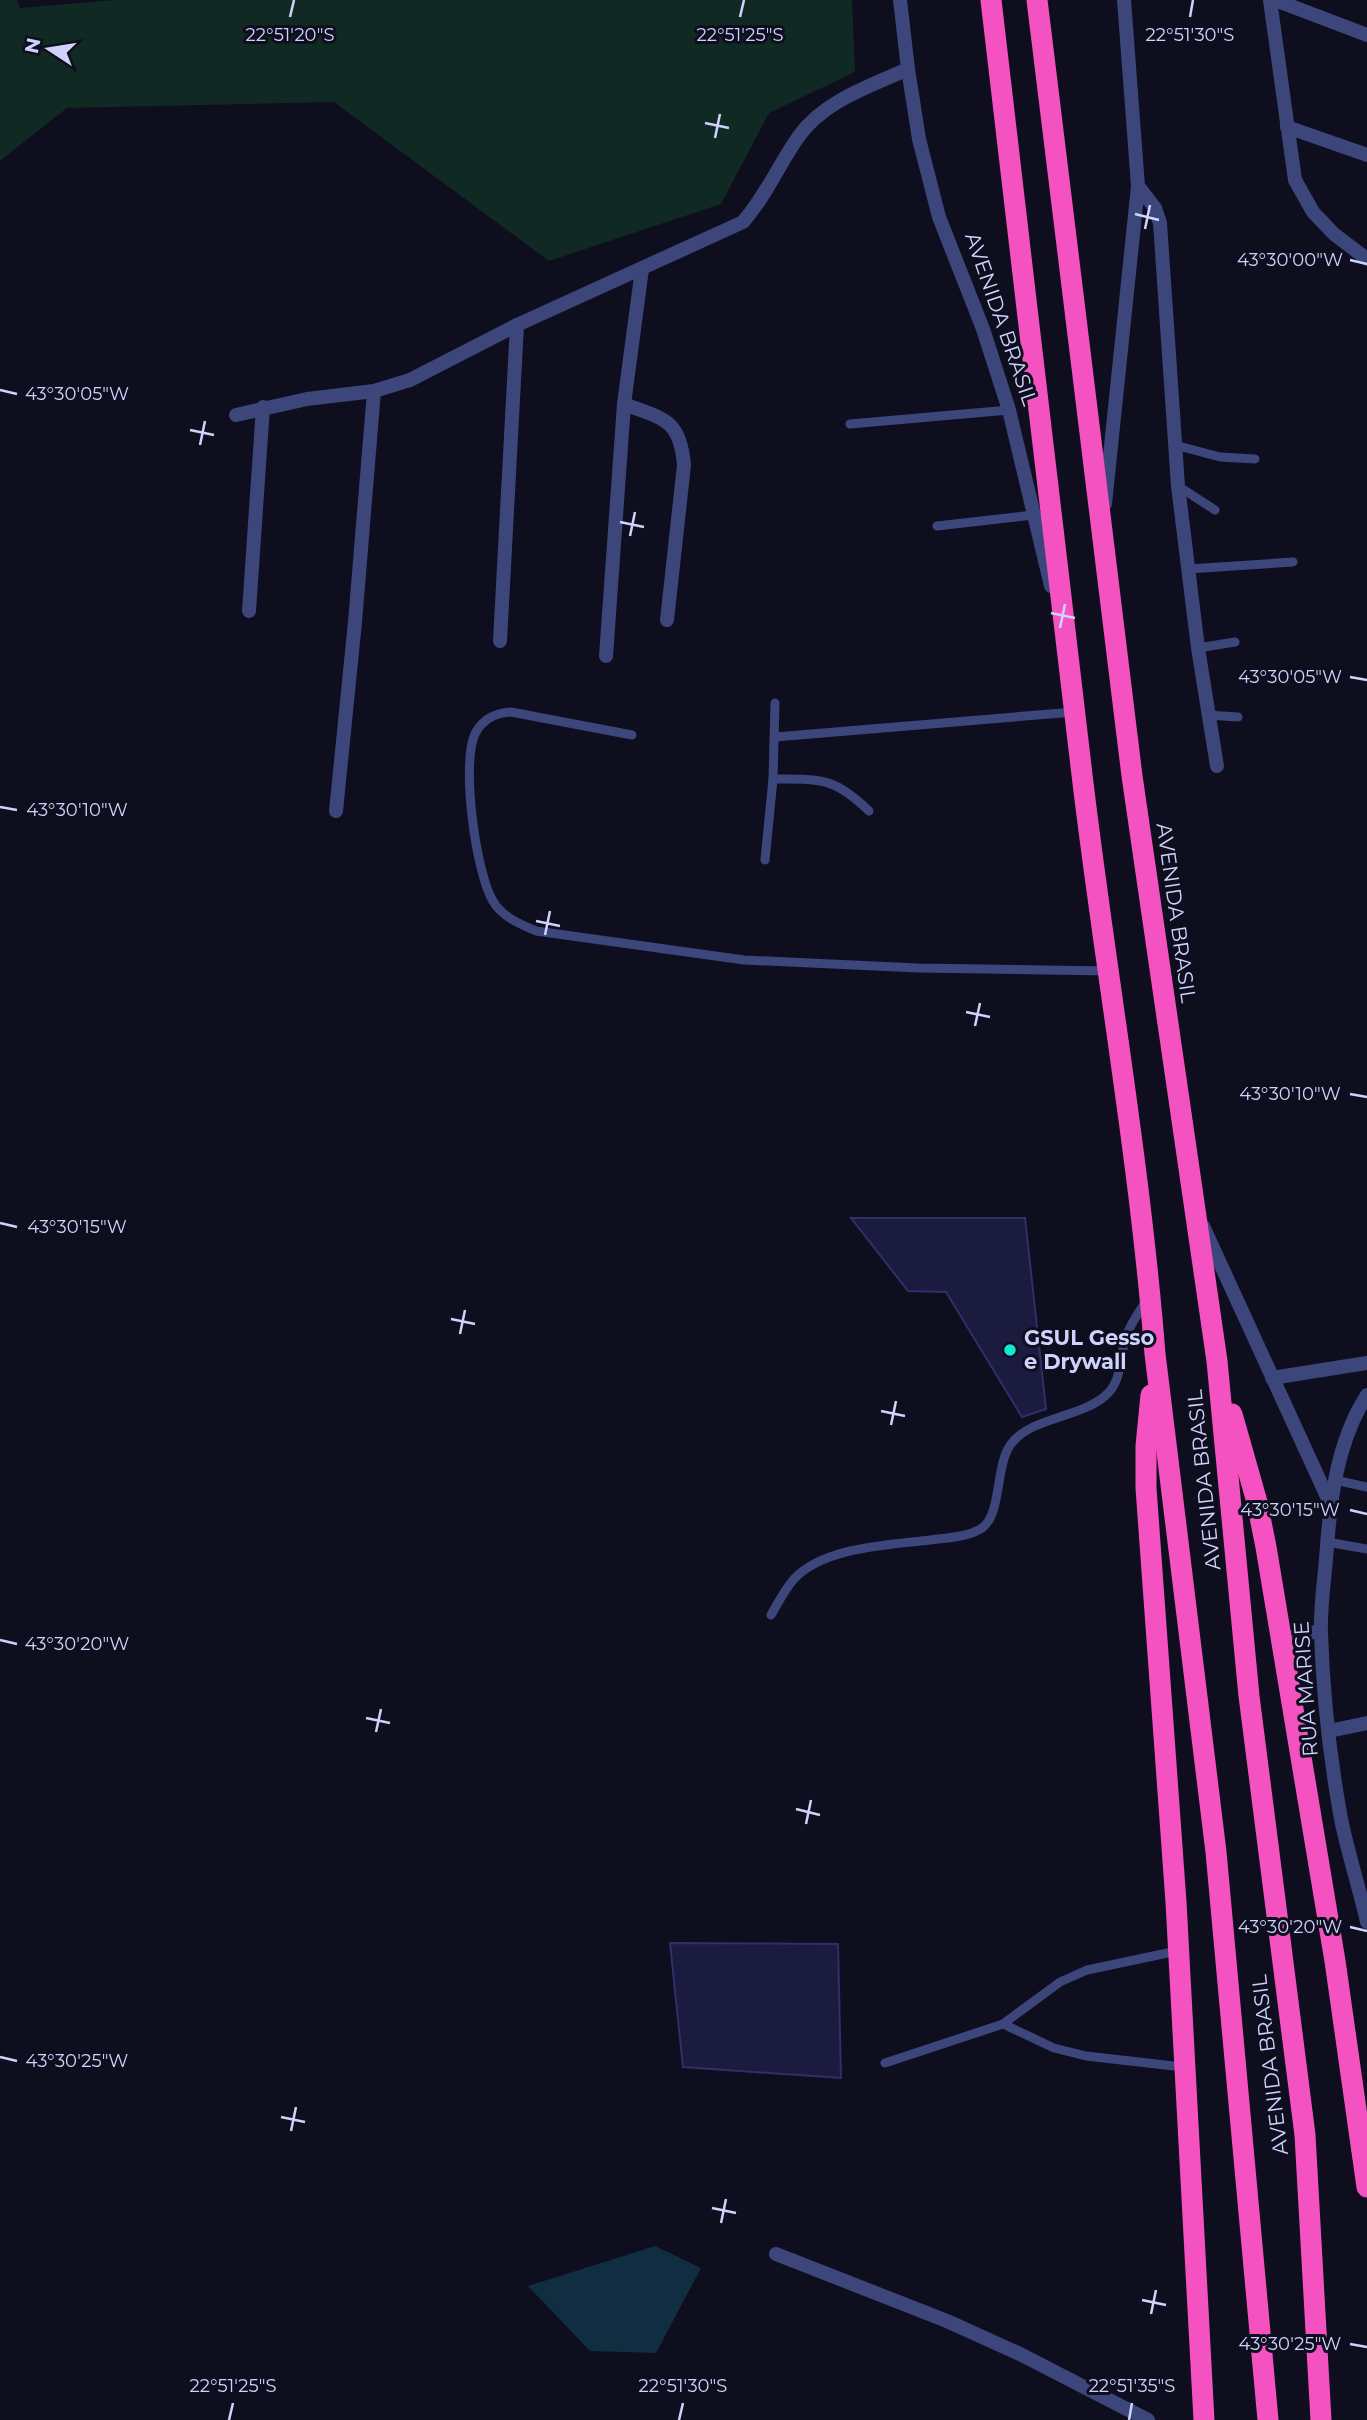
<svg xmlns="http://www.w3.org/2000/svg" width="1367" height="2420" viewBox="0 0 1367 2420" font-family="Montserrat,sans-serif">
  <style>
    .green { fill: #112923 }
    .water { fill: #102d42 }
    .building { fill: #1b1b3f; stroke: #2f2f6a; stroke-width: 2 }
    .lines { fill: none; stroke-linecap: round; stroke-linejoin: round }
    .service { stroke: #3c467b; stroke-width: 9 }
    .minor { stroke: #3c467b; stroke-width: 14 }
    .tertiary { stroke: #3c467b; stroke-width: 14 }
    .motorway { stroke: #f452c1; stroke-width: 21 }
    .ticks { fill: none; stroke: #cfd3fc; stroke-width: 2.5 }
    .poi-dot { fill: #0ee9d2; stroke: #0e0e1f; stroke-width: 2.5 }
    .labels { text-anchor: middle; stroke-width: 6; stroke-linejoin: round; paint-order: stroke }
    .street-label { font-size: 21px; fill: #cfd3fc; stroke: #0e0e1f }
    .poi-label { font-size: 21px; font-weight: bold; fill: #cfd3fc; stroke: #0e0e1f; text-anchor: start }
    .ticks-label { font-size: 18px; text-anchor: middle; fill: #cfd3fc; stroke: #0e0e1f; stroke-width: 6; stroke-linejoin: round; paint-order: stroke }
  </style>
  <rect width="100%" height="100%" fill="#0e0e1f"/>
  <polygon class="green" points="0,0 17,0 20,8 115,0 852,0 855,72 769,113 721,204 549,261 334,102 67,108 0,161"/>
  <polygon class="water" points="655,2246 701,2268 656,2353 590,2351 528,2286"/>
  <g class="building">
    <polygon points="851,1218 1025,1218 1046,1409 1022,1417 946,1292 908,1291"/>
    <polygon points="670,1943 838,1944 841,2078 683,2067"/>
  </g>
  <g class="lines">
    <g class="service">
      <polyline points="850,424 1009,410"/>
      <polyline points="1175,445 1220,457 1255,459"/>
      <polyline points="1178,486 1215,510"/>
      <polyline points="937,526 1033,515"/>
      <polyline points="1188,569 1293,562"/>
      <polyline points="1198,648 1235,642"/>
      <polyline points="1207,715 1238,717"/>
      <path d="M 632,735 L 511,712 C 496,713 484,718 476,732 C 460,760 476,874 493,901 C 502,917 520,924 536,931 L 744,960 L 918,968 L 1108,971"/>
      <polyline points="775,737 1074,712"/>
      <path d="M 773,779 C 820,779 834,777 869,811"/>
      <polyline points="765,860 773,779 775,703"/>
      <polyline points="1335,1480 1367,1487"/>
      <polyline points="1327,1542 1367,1549"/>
      <path d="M 771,1615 C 778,1603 785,1589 794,1579 C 824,1547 889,1545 930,1540 C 946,1538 969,1537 982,1528 C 1002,1514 995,1465 1011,1444 C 1031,1417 1080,1418 1105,1396 C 1123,1381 1119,1357 1126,1337 C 1130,1324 1139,1312 1147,1300"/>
      <polyline points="1003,2024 1054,2048 1086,2056 1183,2067"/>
      <polyline points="885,2063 1003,2024 1060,1982 1087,1970 1177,1951"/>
    </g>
    <g class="minor">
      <polyline points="1270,0 1295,180 1313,212 1334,234 1367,259"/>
      <polyline points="1275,0 1367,35"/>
      <polyline points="1287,127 1367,155"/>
      <polyline points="1138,186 1155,208 1160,223 1178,486 1198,648 1217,766"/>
      <path d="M 624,404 C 664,419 680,419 684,465 L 667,620"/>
      <path d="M 236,415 L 307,399 L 374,391 L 410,380 L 517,325 L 743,222 C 766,196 779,164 799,136 C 824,101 870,86 908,69"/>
      <polyline points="249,611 263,407"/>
      <polyline points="500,641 517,325"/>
      <polyline points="606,656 624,404 642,269"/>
      <polyline points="336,811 355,622 374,391"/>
      <polyline points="1203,1226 1330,1503"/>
      <polyline points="1272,1378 1367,1363"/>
      <path d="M 1367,1395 C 1336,1443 1330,1502 1326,1559 C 1324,1583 1320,1609 1321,1633 C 1323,1695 1330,1758 1341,1819 C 1348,1853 1359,1887 1367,1922"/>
      <polyline points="1280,1639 1320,1631"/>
      <polyline points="1329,1731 1367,1723"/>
      <polyline points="776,2254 947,2321 1020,2354 1148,2420"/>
    </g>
    <g class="tertiary">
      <polyline points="900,0 908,69 919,139 939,217 983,329 1009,410 1051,586"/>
      <polyline points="1105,504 1138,186 1124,0"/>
    </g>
    <g class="motorway">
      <path d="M 991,0 C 1022,261 1051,522 1083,783 C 1106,974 1140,1163 1155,1354 L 1216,1852 L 1268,2420"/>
      <polyline points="1037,0 1132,776 1217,1361 1249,1696 1305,2135 1321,2420"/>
      <polyline points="1151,1395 1146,1446 1146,1488 1176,1902 1204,2420"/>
      <polyline points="1232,1414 1257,1502 1266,1547 1335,1961 1367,2187"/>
    </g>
  </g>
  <path class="ticks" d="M 290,17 L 294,0M 740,17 L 744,0M 1190,17 L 1193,0M 705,123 L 729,128M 715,138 L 720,114M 1135,214 L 1159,220M 1145,229 L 1150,205M 1350,260 L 1367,264M 0,390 L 17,394M 190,430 L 214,435M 200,445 L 205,421M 620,522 L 644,527M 630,536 L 635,512M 1051,613 L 1075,618M 1060,628 L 1065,604M 1350,677 L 1367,680M 0,807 L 17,810M 536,921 L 560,926M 545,935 L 550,911M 966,1012 L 990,1017M 975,1026 L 980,1003M 1350,1094 L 1367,1097M 0,1223 L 17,1227M 451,1319 L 475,1324M 460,1334 L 465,1310M 881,1411 L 905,1416M 891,1425 L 896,1401M 1350,1510 L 1367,1514M 0,1640 L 17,1644M 366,1718 L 390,1723M 376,1732 L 381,1709M 796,1809 L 820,1815M 806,1824 L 811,1800M 1350,1927 L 1367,1931M 0,2057 L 17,2061M 281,2117 L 305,2122M 291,2131 L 296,2107M 712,2208 L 736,2213M 721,2223 L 726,2199M 1142,2300 L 1166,2305M 1151,2314 L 1156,2290M 1350,2344 L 1367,2347M 229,2420 L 233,2403M 679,2420 L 683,2403M 1129,2420 L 1132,2403"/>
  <circle class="poi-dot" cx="1010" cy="1350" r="7"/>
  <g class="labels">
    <g class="street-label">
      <text transform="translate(1001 319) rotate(71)" y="7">AVENIDA BRASIL</text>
      <text transform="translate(1176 913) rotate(82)" y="7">AVENIDA BRASIL</text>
      <text transform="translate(1204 1480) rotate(-96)" y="7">AVENIDA BRASIL</text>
      <text transform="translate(1306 1689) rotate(-94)" y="7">RUA MARISE</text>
      <text transform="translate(1270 2065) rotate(-97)" y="7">AVENIDA BRASIL</text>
    </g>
    <g class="poi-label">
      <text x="1024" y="1345">GSUL Gesso<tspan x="1024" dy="24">e Drywall</tspan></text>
    </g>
  </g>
  <g class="ticks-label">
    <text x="290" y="41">22°51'20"S</text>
    <text x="740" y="41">22°51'25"S</text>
    <text x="1190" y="41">22°51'30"S</text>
    <text x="1290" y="266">43°30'00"W</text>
    <text x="77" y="400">43°30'05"W</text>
    <text x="1290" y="683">43°30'05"W</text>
    <text x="77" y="816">43°30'10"W</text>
    <text x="1290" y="1100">43°30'10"W</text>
    <text x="77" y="1233">43°30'15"W</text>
    <text x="1290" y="1516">43°30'15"W</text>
    <text x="77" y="1650">43°30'20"W</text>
    <text x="1290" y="1933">43°30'20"W</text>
    <text x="77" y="2067">43°30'25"W</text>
    <text x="1290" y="2350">43°30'25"W</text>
    <text x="233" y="2392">22°51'25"S</text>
    <text x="683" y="2392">22°51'30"S</text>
    <text x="1132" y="2392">22°51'35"S</text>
  </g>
  <g transform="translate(49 49) rotate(282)" stroke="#0e0e1f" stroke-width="5" paint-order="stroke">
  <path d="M0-5L12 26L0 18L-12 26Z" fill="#cfd3fc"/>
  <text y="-10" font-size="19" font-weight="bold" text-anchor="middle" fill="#cfd3fc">N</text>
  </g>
</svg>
